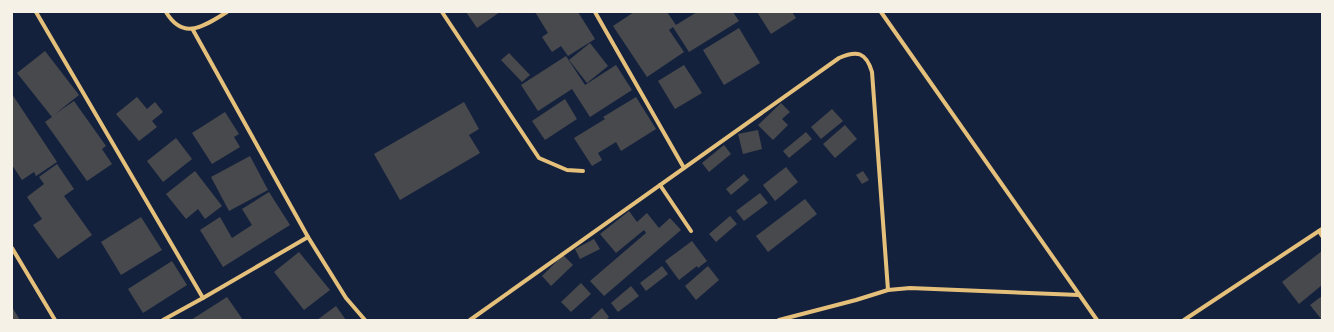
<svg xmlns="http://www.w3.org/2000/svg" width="1334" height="332" viewBox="0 0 1334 332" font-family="Cabin,sans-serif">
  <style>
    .building { fill: #48494c }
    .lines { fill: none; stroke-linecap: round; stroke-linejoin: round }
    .minor { stroke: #e5c07b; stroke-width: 4 }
  </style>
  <rect width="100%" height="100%" fill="#14213d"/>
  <g class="building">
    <polygon points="466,12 500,12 477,28"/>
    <polygon points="535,12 578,12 595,39 568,56 561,46 552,52 542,37 548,33"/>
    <polygon points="634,12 667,12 676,25 697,12 733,12 739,21 689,52 673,27 669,30 684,52 647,77 613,26"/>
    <polygon points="757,12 792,12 796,18 771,34"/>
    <polygon points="739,28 760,63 724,85 703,50"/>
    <polygon points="590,43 608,66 587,83 569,60"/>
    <polygon points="45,51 79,95 55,114 74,101 106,146 102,149 112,164 87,181 45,122 52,117 17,73"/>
    <polygon points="509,53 530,75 522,82 501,60"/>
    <polygon points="566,56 585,85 616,65 632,90 590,117 572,89 538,111 521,85"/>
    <polygon points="684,65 702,93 675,109 658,81"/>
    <polygon points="12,94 57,162 36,176 34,172 22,180 12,165"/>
    <polygon points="137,97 147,109 155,102 163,112 152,121 157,127 139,141 116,114"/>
    <polygon points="636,97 656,129 621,151 616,142 598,153 602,160 592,166 574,138 605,119 603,117"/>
    <polygon points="565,99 577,119 545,140 532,121"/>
    <polygon points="464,102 479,129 469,135 480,153 400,200 374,154"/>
    <polygon points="781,103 790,112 782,119 788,125 773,140 758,125"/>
    <polygon points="832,109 843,121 821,139 811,127"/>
    <polygon points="225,112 239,134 234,137 240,147 212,164 192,133"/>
    <polygon points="845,125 857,139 835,158 823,144"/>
    <polygon points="758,130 762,149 743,154 738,134"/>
    <polygon points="806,132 812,139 789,158 783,151"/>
    <polygon points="176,138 192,159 163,182 147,161"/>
    <polygon points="724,145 731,154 709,172 702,163"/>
    <polygon points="250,156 268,190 229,211 211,177"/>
    <polygon points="57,164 74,189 64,196 92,235 58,259 33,225 42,219 27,197 44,184 39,177"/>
    <polygon points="786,167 798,182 775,201 763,185"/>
    <polygon points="195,171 222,206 205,219 198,209 186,219 166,194"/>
    <polygon points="863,171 869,180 862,184 856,175"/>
    <polygon points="744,174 749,180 731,195 726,189"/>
    <polygon points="269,192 290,225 223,267 200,230 220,217 232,238 252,225 242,209"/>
    <polygon points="760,193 768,203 744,221 736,211"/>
    <polygon points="805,199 817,214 768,252 756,236"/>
    <polygon points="629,211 637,222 647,213 659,228 670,218 681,230 604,296 590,281 646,233 644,230 616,253 600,234"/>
    <polygon points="730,216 737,224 716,242 709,234"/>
    <polygon points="141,217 162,250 121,275 101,242"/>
    <polygon points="594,239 600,249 580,259 575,249"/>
    <polygon points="692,241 707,261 698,268 697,266 679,280 665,261"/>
    <polygon points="1322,251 1322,285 1299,304 1282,282"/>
    <polygon points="299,252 330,290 304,310 274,272"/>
    <polygon points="563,255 573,265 551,286 542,276"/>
    <polygon points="172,261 187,285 143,313 128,289"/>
    <polygon points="662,266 668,274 646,291 640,283"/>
    <polygon points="708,266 719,280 696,300 685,286"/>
    <polygon points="581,283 591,294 571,312 561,302"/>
    <polygon points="631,286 639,296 618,312 611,303"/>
    <polygon points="1322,296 1322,320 1310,305"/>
    <polygon points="227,297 243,320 191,320"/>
    <polygon points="336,306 346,320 317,320"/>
    <polygon points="12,307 20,320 12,320"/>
    <polygon points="602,308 609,317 606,320 589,320"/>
  </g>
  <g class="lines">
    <g class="minor">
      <polyline points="36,12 203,298"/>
      <path d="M 166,12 C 184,42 205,25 227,12"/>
      <polyline points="442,12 539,158 567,170 583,171"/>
      <polyline points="595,12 684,168"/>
      <polyline points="881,12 1097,320"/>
      <polyline points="193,30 308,237 346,298 365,320"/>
      <polyline points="660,185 691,231"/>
      <polyline points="1319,231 1322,236"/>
      <polyline points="12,248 55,320"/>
      <polyline points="163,320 203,298 308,237"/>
      <path d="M 470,320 L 839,58 C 857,50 866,52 872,72 L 888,290"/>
      <polyline points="779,320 856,300 888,290 910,288 1079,295"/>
      <polyline points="1184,320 1322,229"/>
    </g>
  </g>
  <rect width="1334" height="332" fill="none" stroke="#f6f1e7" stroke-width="26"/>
</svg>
